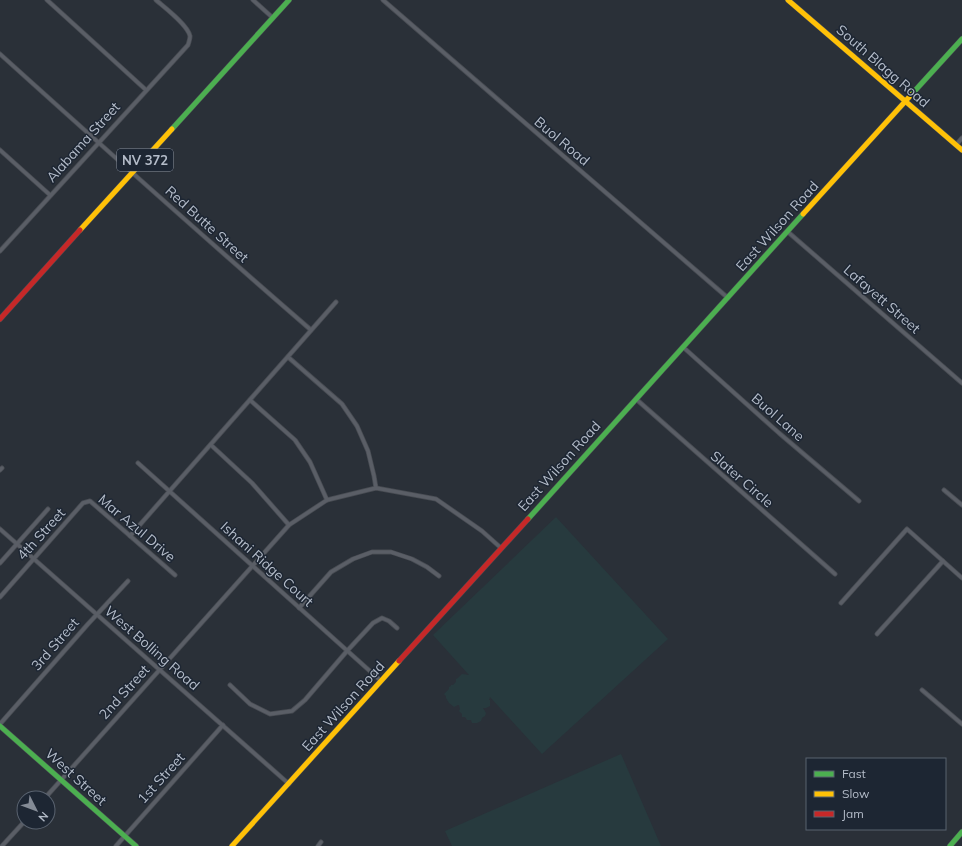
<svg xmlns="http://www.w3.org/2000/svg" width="962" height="846" viewBox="0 0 962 846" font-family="Mulish,sans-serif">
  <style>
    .green { fill: #273a3e }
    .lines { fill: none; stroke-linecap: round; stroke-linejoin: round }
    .street-casing { stroke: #484c53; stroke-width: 5 }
    .fast-casing { stroke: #484c53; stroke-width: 6 }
    .slow-casing { stroke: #484c53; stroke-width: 6 }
    .jam-casing { stroke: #484c53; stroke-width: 6 }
    .street { stroke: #5a5e66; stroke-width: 3.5 }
    .fast { stroke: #4caf50; stroke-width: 5 }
    .slow { stroke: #ffc107; stroke-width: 5 }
    .jam { stroke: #c62828; stroke-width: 5 }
    .labels { text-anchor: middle; stroke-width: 3; stroke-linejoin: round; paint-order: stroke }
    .shield { fill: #1d2633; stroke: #878f9c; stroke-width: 1 }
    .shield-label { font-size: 13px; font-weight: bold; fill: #b4bcc9 }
    .street-label { font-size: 14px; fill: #b4bcc9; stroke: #1d2633 }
  </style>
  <rect width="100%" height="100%" fill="#2a3038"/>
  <g class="green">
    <polygon points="556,517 668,639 542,754 490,697 489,700 490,700 490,706 486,708 483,708 486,713 485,716 482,718 481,721 477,723 472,723 471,720 467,720 465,717 462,717 462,714 459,711 460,709 459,705 458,705 454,707 449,703 446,698 446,696 444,694 449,689 449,687 451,686 451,685 453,685 456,682 456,679 458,678 462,674 469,675 433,635"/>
    <polygon points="621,754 661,846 452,846 445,831"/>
  </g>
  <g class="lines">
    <g class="street-casing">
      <g id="street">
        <polyline points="47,0 112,59 146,90"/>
        <polyline points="253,0 273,18"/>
        <polyline points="383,0 502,103 728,298"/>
        <path d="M 0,54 C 103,147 206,239 311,330"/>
        <polyline points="956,145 962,138"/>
        <polyline points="0,150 50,195"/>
        <polyline points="788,232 962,383"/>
        <path d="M 0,251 L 188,45 C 189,42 190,39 190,36 C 188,25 164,7 156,0"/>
        <polyline points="683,347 779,433 859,501"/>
        <polyline points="288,357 342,404 357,426 368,451 374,476 376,488"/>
        <polyline points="636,399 835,574"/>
        <polyline points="250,400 295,440 310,462 327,500"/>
        <polyline points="211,445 252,483 289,525"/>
        <polyline points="138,463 381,681"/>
        <polyline points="0,470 2,468"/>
        <polyline points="944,490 962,505"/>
        <polyline points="0,529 289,784"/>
        <polyline points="130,536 336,302"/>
        <polyline points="0,563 48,509"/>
        <polyline points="0,597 83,503 90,501 175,575"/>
        <polyline points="841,603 907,529 962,578"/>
        <polyline points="299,608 331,572 353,559 372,552 391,552 412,559 427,567 439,576"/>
        <polyline points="877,634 943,561"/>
        <polyline points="230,685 250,704 270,714 292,711 305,700 347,651 373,623 382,618 389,621 397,628"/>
        <polyline points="922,690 962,724"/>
        <polyline points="0,724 88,624 128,581"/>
        <polyline points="45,798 289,525 327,500 376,488 436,499 482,531 501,548"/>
        <polyline points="2,846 24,822"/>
        <polyline points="116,846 223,725"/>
        <polyline points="318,846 321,842"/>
      </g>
    </g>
    <g class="fast-casing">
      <g id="fast">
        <polyline points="911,95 962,39"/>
        <polyline points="172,129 289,0"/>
        <polyline points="528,519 803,214"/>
        <polyline points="0,726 136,846"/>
        <polyline points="950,846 962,832"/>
      </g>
    </g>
    <g class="slow-casing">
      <g id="slow">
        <polyline points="788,0 962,150"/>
        <polyline points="803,214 911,95"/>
        <polyline points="80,230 172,129"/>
        <polyline points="232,846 399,661"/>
      </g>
    </g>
    <g class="jam-casing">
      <g id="jam">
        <polyline points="0,319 80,230"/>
        <polyline points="399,661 528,519"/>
      </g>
    </g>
    <use href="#street" class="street"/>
    <use href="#fast" class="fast"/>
    <use href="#slow" class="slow"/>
    <use href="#jam" class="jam"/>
  </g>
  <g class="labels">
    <rect class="shield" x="117" y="149" width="56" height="22" rx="3"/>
    <g class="shield-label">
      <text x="145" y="165">NV 372</text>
    </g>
    <g class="street-label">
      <text transform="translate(883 66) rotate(41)" y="5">South Blagg Road</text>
      <text transform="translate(562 141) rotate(40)" y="5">Buol Road</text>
      <text transform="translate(83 142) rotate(-48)" y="5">Alabama Street</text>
      <text transform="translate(207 224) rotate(42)" y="5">Red Butte Street</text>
      <text transform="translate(777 226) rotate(-48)" y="5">East Wilson Road</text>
      <text transform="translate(882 299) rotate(41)" y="5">Lafayett Street</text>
      <text transform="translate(778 417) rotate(41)" y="5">Buol Lane</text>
      <text transform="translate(559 466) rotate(-48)" y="5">East Wilson Road</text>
      <text transform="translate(742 479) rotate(41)" y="5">Slater Circle</text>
      <text transform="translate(137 528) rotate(40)" y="5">Mar Azul Drive</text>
      <text transform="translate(41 534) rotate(-48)" y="5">4th Street</text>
      <text transform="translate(267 564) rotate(42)" y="5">Ishani Ridge Court</text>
      <text transform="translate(55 644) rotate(-49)" y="5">3rd Street</text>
      <text transform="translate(152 648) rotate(41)" y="5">West Bolling Road</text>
      <text transform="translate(124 692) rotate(-48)" y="5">2nd Street</text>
      <text transform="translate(343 706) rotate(-48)" y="5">East Wilson Road</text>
      <text transform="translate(76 777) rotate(42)" y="5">West Street</text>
      <text transform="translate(161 778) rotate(-48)" y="5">1st Street</text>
    </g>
  </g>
  <rect x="806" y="758" width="140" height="72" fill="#1d2633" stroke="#59626f"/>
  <rect x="814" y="771" width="20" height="6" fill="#4caf50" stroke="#59626f"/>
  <text x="842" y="778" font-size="12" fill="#b4bcc9">Fast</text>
  <rect x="814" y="791" width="20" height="6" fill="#ffc107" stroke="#59626f"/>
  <text x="842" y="798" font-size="12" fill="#b4bcc9">Slow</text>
  <rect x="814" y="811" width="20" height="6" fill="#c62828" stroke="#59626f"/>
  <text x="842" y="818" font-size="12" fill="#b4bcc9">Jam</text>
  <g transform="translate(36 810) rotate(132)"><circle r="19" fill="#1d2633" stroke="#59626f"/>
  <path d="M0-3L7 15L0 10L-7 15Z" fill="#848b96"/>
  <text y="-6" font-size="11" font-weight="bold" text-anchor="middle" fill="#b4bcc9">N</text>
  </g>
</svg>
